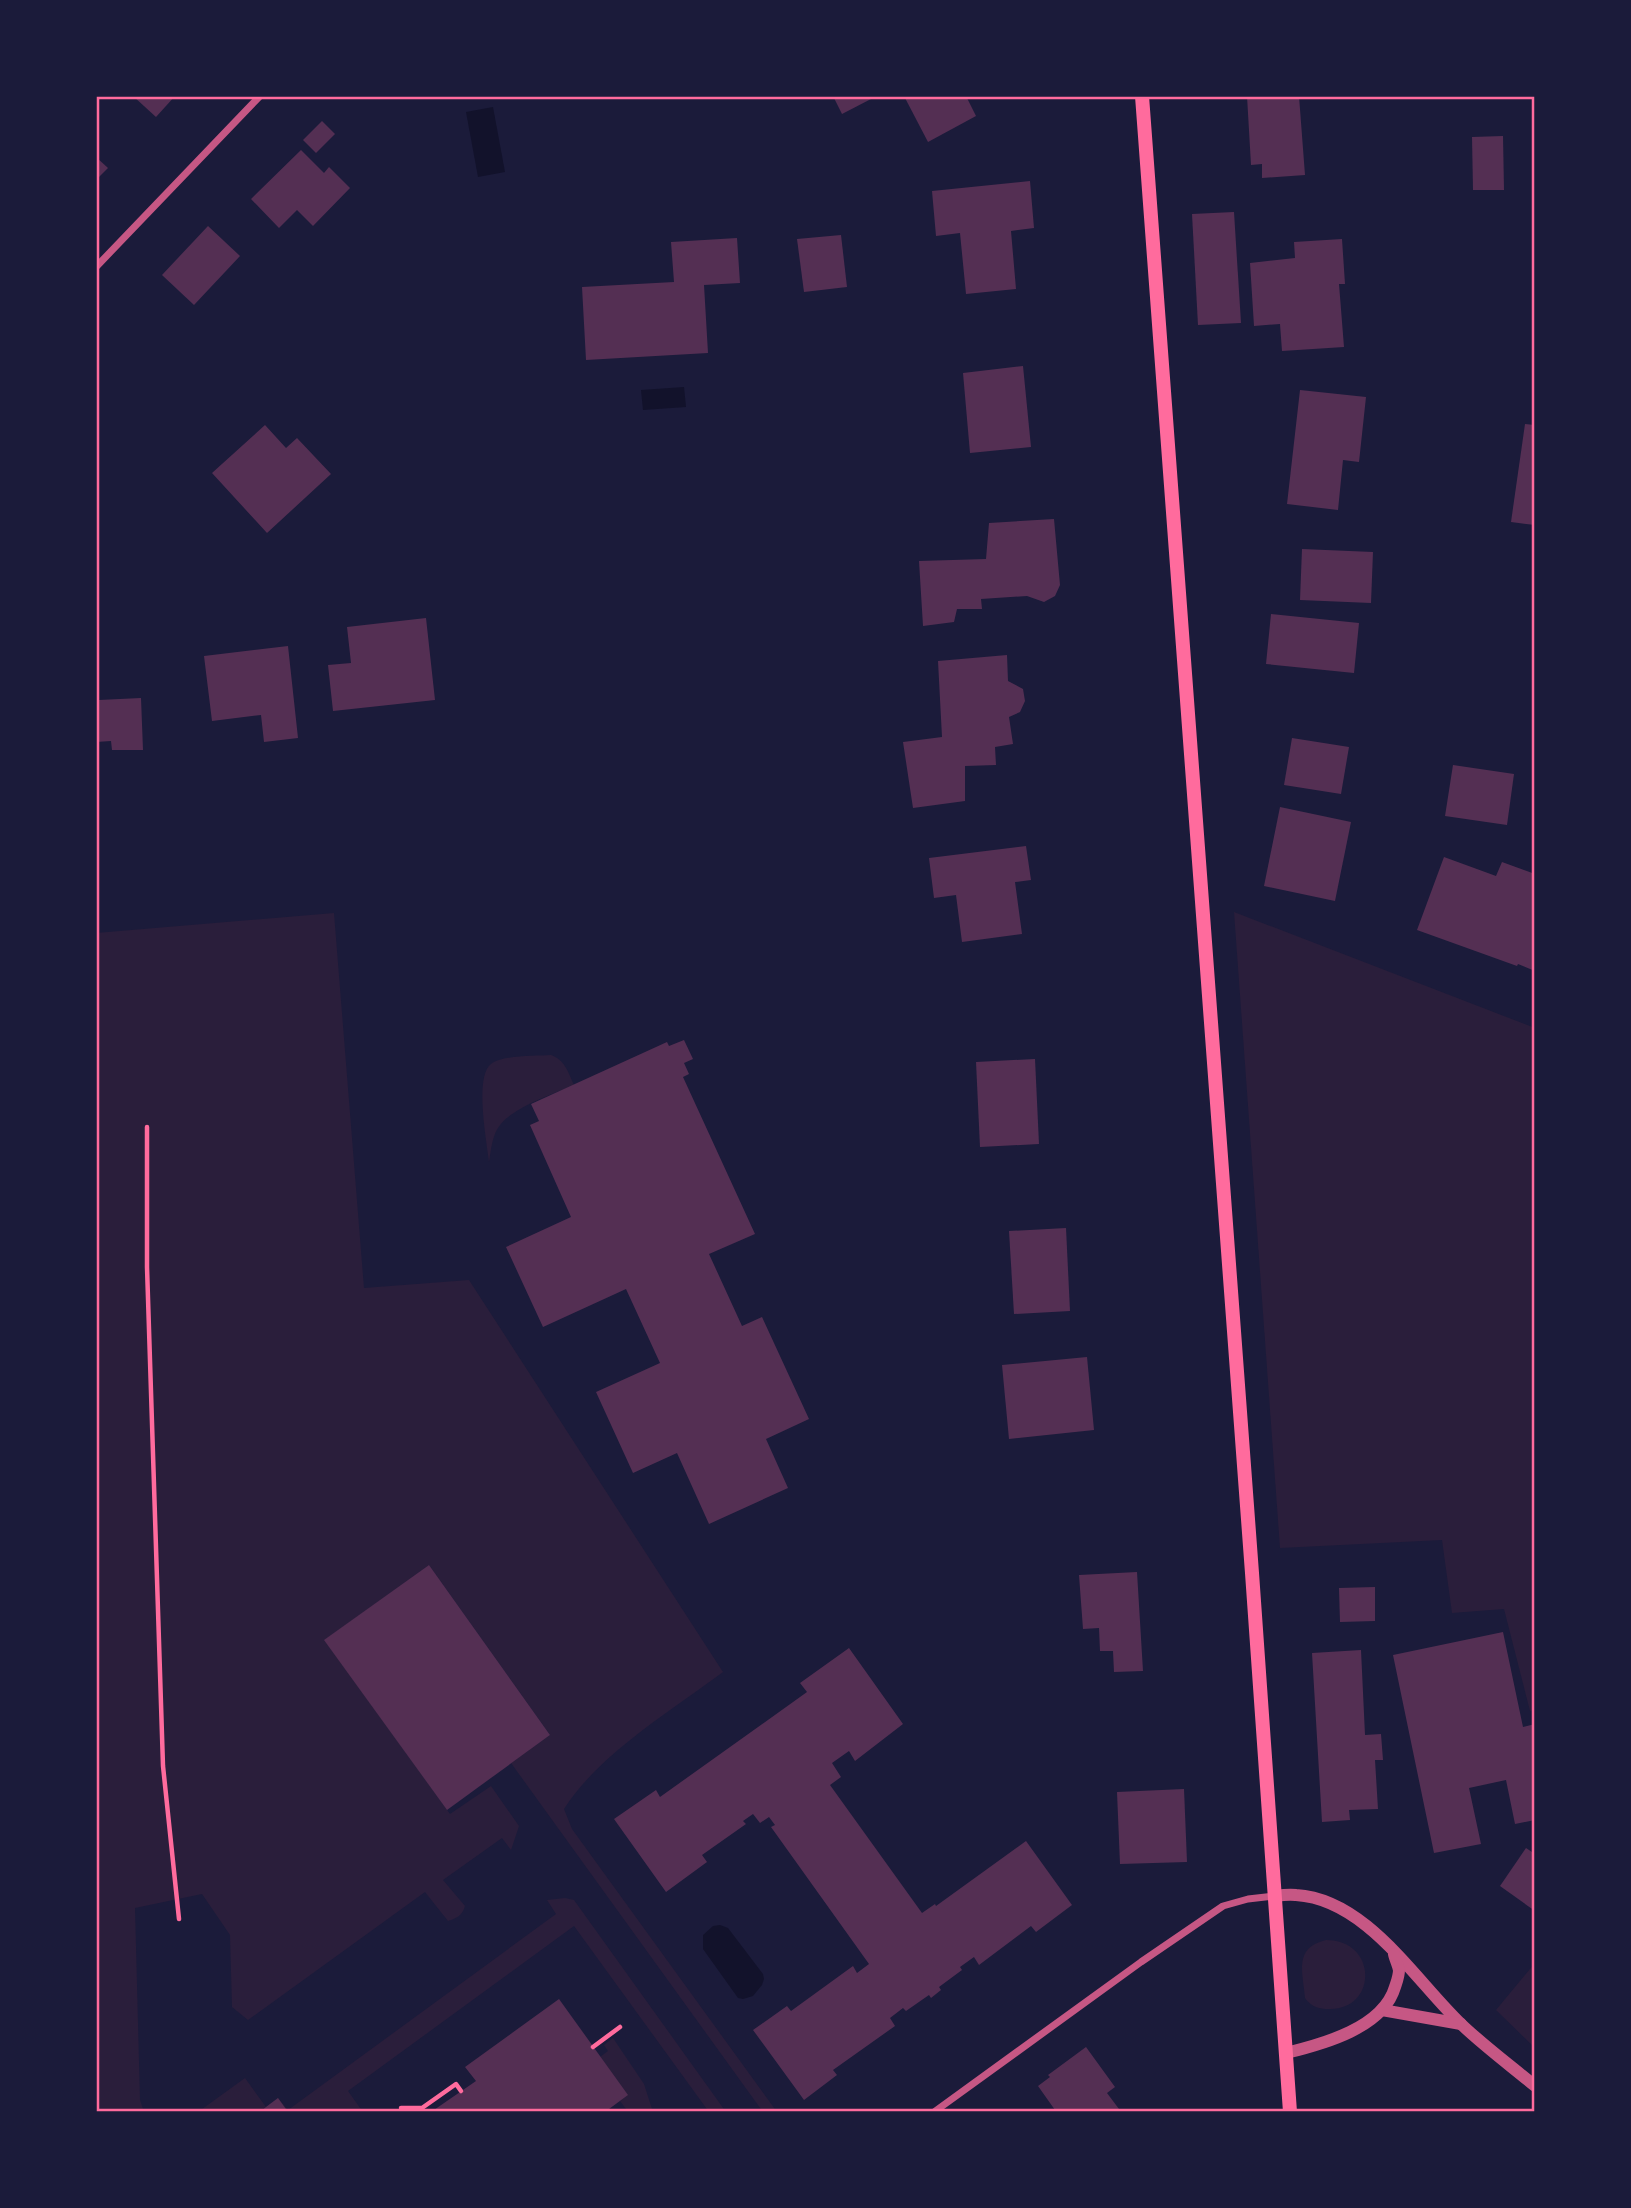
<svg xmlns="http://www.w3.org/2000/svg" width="1631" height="2208" viewBox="0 0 1631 2208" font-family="Merriweather,serif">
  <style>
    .green { fill: #2a1e3b }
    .water { fill: #12122b }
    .building { fill: #542f53 }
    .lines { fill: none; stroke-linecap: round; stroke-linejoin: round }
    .path { stroke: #ff6b9d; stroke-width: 4.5 }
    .minor { stroke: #c65784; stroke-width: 7 }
    .tertiary { stroke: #c65784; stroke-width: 12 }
    .secondary { stroke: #ff6b9d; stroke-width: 14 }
    .neatline { fill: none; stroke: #ff6b9d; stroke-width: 2.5 }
  </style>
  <rect width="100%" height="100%" fill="#1b1b3a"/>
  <g class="green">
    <polygon points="1234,912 1535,1028 1535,1710 1530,1711 1504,1609 1452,1613 1442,1540 1280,1548"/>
    <path d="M 334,913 L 364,1288 L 469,1280 L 723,1672 C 671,1711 599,1754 564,1809 L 572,1829 L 777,2112 L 763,2112 L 511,1763 L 550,1735 L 429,1565 L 325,1640 L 450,1814 L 491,1786 L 519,1826 L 511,1850 L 502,1838 L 443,1880 L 465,1906 C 462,1916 457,1918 448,1921 L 425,1892 L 248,2020 L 232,2007 L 230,1935 L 202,1894 L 135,1908 L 140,2100 L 144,2112 L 96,2112 L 96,933 Z"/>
    <path d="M 551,1055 C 565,1060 568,1072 574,1085 C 552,1095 515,1106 500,1125 C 492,1135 491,1150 489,1162 C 487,1142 474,1077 491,1064 C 502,1055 537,1056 551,1055 Z"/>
    <polygon points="565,1898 574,1900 726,2112 709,2112 574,1926 348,2091 363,2112 198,2112 245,2078 266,2107 278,2098 288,2110 556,1914 547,1900"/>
    <path d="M 1326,1940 C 1378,1940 1378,2010 1329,2009 C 1320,2009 1311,2007 1305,1998 C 1303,1972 1293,1948 1326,1940 Z"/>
    <polygon points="1535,1963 1535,2048 1496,2010"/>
    <polygon points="613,2038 644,2084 653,2112 623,2112 626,2109 620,2101 627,2095 600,2057 608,2051 604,2045"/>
  </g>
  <g class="water">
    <polygon points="493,107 505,172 478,177 466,112"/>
    <polygon points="684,387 686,407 643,410 641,390"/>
    <polygon points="720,1925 728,1928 763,1974 764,1979 762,1985 753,1996 743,1999 738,1998 703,1949 703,1935 713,1926"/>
  </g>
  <g class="building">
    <polygon points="133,96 175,96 156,117"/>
    <polygon points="833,96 869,96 871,99 842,114"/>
    <polygon points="904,96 966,96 976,116 928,142"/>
    <polygon points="1247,96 1299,96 1305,175 1262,178 1262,164 1251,165"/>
    <polygon points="322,121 335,134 316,153 303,140"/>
    <polygon points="1503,136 1504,190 1473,190 1472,137"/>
    <polygon points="301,150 324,173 329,167 350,188 313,226 297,210 279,228 251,199"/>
    <polygon points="96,157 108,168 96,180"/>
    <polygon points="1030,181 1034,228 1011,231 1016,289 966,294 960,233 936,236 932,191"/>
    <polygon points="1234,212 1241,323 1198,325 1192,214"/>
    <polygon points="208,226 240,256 194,305 162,275"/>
    <polygon points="841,235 847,287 804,292 797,239"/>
    <polygon points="737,238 740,283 704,285 708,353 586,360 582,287 674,282 671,242"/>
    <polygon points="1342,239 1345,284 1339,284 1344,347 1282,351 1280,324 1254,326 1250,263 1295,258 1294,242"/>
    <polygon points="1023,366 1031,447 970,453 963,373"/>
    <polygon points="1300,390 1366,397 1359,462 1343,460 1338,510 1287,504"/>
    <polygon points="1525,424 1535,425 1535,525 1511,522"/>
    <polygon points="265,425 286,448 297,438 331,474 267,533 212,473"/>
    <polygon points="1054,519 1060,585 1055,596 1044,602 1027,596 981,599 982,609 957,609 954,622 923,626 919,561 986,559 989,523"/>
    <polygon points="1302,549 1373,552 1371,603 1300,600"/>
    <polygon points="1271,614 1359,623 1354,673 1266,664"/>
    <polygon points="426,618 435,700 333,711 328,665 351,663 347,627"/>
    <polygon points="288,646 298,738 264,742 261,715 212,721 204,656"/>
    <polygon points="1007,655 1008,681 1023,689 1025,701 1020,712 1009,717 1013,744 995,747 996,765 965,766 965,801 913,808 903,742 942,737 938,661"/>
    <polygon points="96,690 99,690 99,700 141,698 143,750 112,750 111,741 96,742"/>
    <polygon points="1292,738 1349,747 1341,794 1284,785"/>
    <polygon points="1453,765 1514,774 1507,825 1445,816"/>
    <polygon points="1280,807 1351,822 1335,901 1264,886"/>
    <polygon points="1026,846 1031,880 1015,882 1022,934 962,942 956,895 934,898 929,858"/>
    <polygon points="1444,857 1496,876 1502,862 1535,874 1535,971 1518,964 1517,966 1417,930"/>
    <polygon points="684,1040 693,1059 684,1063 689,1074 683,1077 755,1234 709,1254 742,1326 762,1317 809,1419 766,1439 788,1488 709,1524 677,1453 633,1473 596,1392 660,1363 626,1289 543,1327 506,1247 571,1217 530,1125 539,1121 531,1104 667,1042 669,1046"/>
    <polygon points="1035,1059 1039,1144 980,1147 976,1062"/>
    <polygon points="1066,1228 1070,1311 1014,1314 1009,1231"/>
    <polygon points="1087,1357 1094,1430 1009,1439 1002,1365"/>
    <polygon points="429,1565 550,1735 447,1810 324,1640"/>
    <polygon points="1137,1572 1143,1671 1114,1672 1113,1651 1100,1651 1099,1628 1083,1629 1079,1575"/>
    <polygon points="1375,1587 1375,1621 1340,1622 1339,1588"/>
    <polygon points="1503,1632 1523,1727 1535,1724 1535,1820 1515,1824 1506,1780 1469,1788 1481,1844 1434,1853 1393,1655"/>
    <polygon points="849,1648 903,1724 855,1761 849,1751 832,1763 841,1777 830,1785 922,1913 935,1904 936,1906 1026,1841 1072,1905 1036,1932 1031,1926 979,1965 974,1957 960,1967 962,1970 939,1987 941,1990 931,1998 929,1995 906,2011 903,2008 890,2018 895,2026 833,2070 837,2075 804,2100 753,2030 787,2006 791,2011 853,1966 857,1973 869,1964 771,1827 775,1825 769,1817 760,1823 753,1814 743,1821 746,1824 702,1855 707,1862 666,1892 614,1819 656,1790 660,1797 807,1692 800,1683"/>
    <polygon points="1361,1650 1365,1735 1381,1734 1383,1760 1375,1760 1378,1809 1349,1810 1350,1820 1322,1822 1312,1653"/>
    <polygon points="1184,1789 1187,1862 1120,1864 1117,1792"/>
    <polygon points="1526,1848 1535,1854 1535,1911 1500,1886"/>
    <polygon points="559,1999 628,2095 609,2109 611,2112 431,2112 476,2081 465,2067"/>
    <polygon points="1086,2047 1115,2087 1107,2093 1119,2109 1116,2112 1053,2112 1055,2110 1038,2086 1050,2077 1048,2075"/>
    <polygon points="278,2098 288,2112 260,2112 266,2107"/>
  </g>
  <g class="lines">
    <g class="path">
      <polyline points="147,1127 147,1267 163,1766 179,1919"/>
      <polyline points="593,2047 620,2027"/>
      <polyline points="401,2108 422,2108 456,2084 461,2091"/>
    </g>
    <g class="minor">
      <polyline points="96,267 260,96"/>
      <polyline points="934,2112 1141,1962 1223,1906 1248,1899 1275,1896"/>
    </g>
    <g class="tertiary">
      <path d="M 1275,1896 C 1282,1895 1289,1894 1296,1895 C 1366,1899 1415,1980 1461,2024 C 1484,2046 1511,2066 1535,2086"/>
      <polyline points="1382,2010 1461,2024"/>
      <path d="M 1286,2053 C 1323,2044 1383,2028 1395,1987 C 1397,1981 1399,1976 1399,1970 C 1398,1965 1395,1959 1394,1954"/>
    </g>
    <polyline class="secondary" points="1142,96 1252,1573 1290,2112"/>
  </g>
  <rect width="1631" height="2208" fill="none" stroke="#1b1b3a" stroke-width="196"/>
  <rect x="98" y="98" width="1435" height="2012" class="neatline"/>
</svg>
